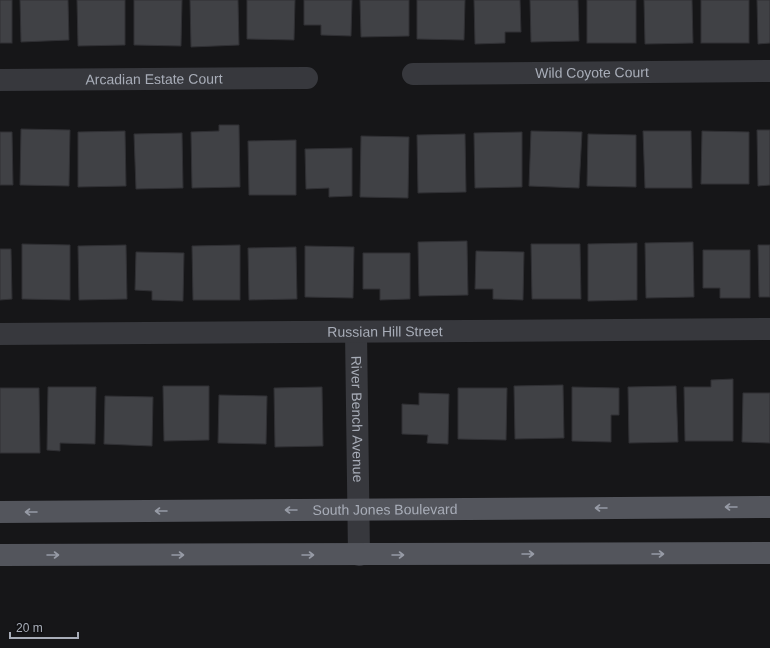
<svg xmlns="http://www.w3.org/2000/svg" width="770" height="648" viewBox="0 0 770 648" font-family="Arial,sans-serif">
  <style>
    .building { fill: #404145; stroke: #303034 }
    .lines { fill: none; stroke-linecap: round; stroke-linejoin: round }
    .street { stroke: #37383d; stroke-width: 22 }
    .primary { stroke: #53555c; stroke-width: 22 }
    .oneway { stroke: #979ba6 }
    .labels { text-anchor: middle; stroke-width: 3; stroke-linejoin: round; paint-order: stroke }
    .street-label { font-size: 14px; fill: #a8adb8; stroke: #111113 }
  </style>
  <rect width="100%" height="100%" fill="#161618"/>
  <g class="building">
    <rect x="0" y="0" width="12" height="43"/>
    <polygon points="20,0 68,0 69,40 21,42"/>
    <polygon points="77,0 125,0 125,45 78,46"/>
    <polygon points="134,0 182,0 181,46 134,45"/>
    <polygon points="190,0 238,0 239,45 191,47"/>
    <polygon points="247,0 295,0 294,40 247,39"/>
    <polygon points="304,0 352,0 351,36 321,35 321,25 304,25"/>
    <polygon points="360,0 409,0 409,36 361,37"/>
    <polygon points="417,0 465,0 464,40 417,39"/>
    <polygon points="474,0 520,0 521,32 505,32 505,43 475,44"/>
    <polygon points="530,0 578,0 579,41 531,42"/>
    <rect x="587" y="0" width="49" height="43"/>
    <polygon points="644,0 692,0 693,43 645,44"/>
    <rect x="701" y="0" width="48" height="43"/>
    <polygon points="757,0 770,0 770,43 758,44"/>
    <polygon points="219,125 239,125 240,187 192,188 191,132 219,131"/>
    <polygon points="21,129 70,130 69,186 20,185"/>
    <polygon points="757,130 770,130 770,185 758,186"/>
    <polygon points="125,131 126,186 78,187 78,132"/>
    <polygon points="531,131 582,132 579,188 529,186"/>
    <polygon points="643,131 691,131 692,188 645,188"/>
    <polygon points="702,131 749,132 749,184 701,184"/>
    <polygon points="0,132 12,132 13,185 0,185"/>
    <polygon points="522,132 522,187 475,188 474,133"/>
    <polygon points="182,133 183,188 136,189 134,134"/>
    <polygon points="465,134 466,192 418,193 417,135"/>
    <polygon points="588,134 636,135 636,187 587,186"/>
    <polygon points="361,136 409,137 408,198 360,197"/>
    <polygon points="296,140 296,195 249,195 248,141"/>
    <polygon points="352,148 352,196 329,197 329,188 306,189 305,149"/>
    <polygon points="467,241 468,295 419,296 418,242"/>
    <polygon points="693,242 694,297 646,298 645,243"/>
    <polygon points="637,243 637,300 588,301 588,244"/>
    <polygon points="22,244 70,245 70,300 22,299"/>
    <polygon points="531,244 580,244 581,299 532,299"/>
    <polygon points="126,245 127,299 79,300 78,246"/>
    <polygon points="240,245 240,300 193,300 192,246"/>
    <polygon points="758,245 770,245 770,297 759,297"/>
    <polygon points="305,246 354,247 353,298 305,297"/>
    <polygon points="296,247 297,299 249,300 248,248"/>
    <polygon points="0,249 11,249 12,299 0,300"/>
    <polygon points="703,250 750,250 750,298 720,298 720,288 703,288"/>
    <polygon points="476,251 524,252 523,300 493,299 493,289 475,289"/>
    <polygon points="136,252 184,253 183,301 152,300 152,291 135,290"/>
    <polygon points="363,253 410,253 410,299 380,300 380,289 363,289"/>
    <polygon points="733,379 733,441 685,441 684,387 711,387 711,380"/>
    <polygon points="563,385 564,438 515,439 514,386"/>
    <polygon points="163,386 209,386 209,440 164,441"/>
    <polygon points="676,386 678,442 629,443 628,387"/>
    <polygon points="48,387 96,387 95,444 60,443 60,451 47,450"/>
    <polygon points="322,387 323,446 275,447 274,388"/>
    <polygon points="572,387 619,388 619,415 611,415 611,442 572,441"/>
    <polygon points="0,388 39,388 40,453 0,453"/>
    <polygon points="458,388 507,388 506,440 458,439"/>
    <polygon points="419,393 449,394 448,444 427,443 428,435 402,434 402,404 419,405"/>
    <polygon points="743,393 770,393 770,443 742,442"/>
    <polygon points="219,395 267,396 266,444 218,443"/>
    <polygon points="105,396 153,397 152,446 104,444"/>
  </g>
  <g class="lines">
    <g class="street">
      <path id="s1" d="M 413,74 L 770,71"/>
      <path id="s2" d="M 0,80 L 307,78"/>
      <path id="s3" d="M 356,332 L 359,555"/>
      <path id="s4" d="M 0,334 L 770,329"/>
    </g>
    <g class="primary">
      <path id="s5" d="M 0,512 L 770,507"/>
      <polyline points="0,555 770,553"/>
    </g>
  </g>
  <defs><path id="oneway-shaft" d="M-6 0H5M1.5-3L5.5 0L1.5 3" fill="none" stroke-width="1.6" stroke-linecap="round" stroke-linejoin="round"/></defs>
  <g class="oneway">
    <use href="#oneway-shaft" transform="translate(731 507) rotate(180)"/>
    <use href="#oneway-shaft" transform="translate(601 508) rotate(180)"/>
    <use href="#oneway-shaft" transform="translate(291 510) rotate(180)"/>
    <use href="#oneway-shaft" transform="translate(161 511) rotate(180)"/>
    <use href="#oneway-shaft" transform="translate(31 512) rotate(180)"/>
    <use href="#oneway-shaft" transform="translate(528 554)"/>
    <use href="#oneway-shaft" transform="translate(658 554)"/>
    <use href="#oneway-shaft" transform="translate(53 555)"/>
    <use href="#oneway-shaft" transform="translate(178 555)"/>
    <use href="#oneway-shaft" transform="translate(308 555)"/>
    <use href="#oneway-shaft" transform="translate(398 555)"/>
  </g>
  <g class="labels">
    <g class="street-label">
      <text dy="5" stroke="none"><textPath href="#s1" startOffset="179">Wild Coyote Court</textPath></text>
      <text dy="5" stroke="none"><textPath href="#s2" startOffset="154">Arcadian Estate Court</textPath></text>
      <text dy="5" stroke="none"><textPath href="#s4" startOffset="385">Russian Hill Street</textPath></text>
      <text dy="5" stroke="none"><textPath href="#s3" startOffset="87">River Bench Avenue</textPath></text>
      <text dy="5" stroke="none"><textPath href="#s5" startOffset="385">South Jones Boulevard</textPath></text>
    </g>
  </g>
  <path d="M10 632v6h68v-6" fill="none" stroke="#a8adb8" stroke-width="2"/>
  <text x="16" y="632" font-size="12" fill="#a8adb8" stroke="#111113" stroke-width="3" paint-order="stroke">20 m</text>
</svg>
